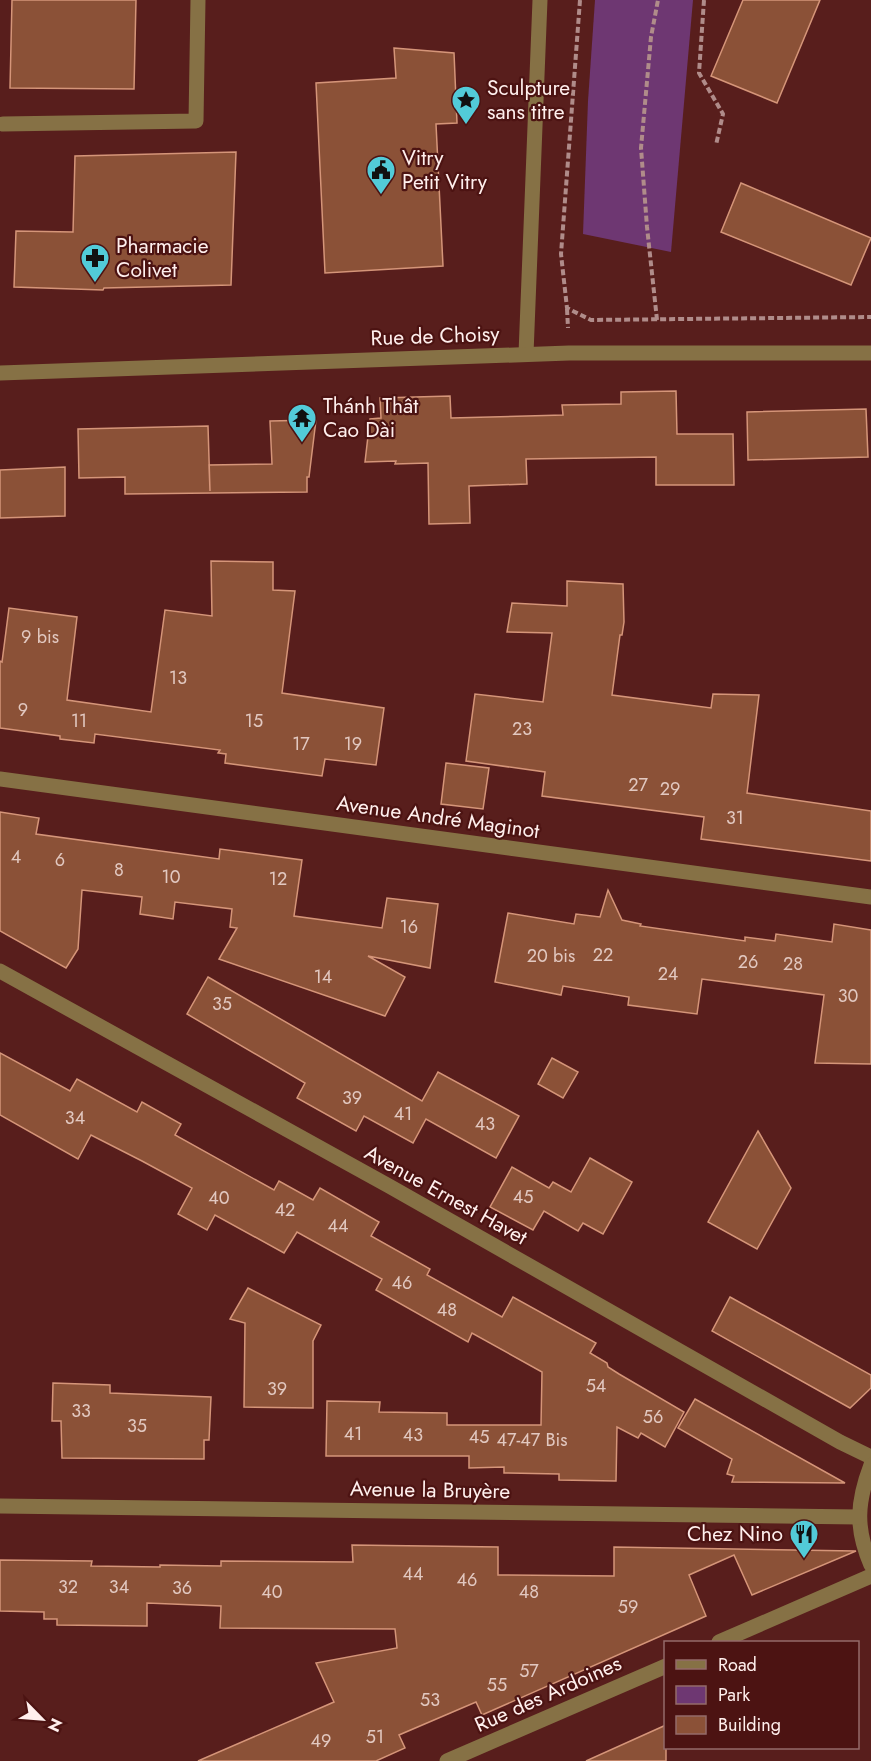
<svg xmlns="http://www.w3.org/2000/svg" width="871" height="1761" viewBox="0 0 871 1761" font-family="Jost,sans-serif">
  <style>
    .green { fill: #6e3772 }
    .building { fill: #8b5137; stroke: #d59579; stroke-width: 1.5 }
    .lines { fill: none; stroke-linecap: round; stroke-linejoin: round }
    .path { stroke: #b08c8a; stroke-width: 4; stroke-dasharray: 6 3; stroke-linecap: butt }
    .minor { stroke: #867145; stroke-width: 15 }
    .labels { text-anchor: middle; stroke-width: 4.5; stroke-linejoin: round; paint-order: stroke }
    .number-label { font-size: 18px; fill: #e2c8c0 }
    .poi-label { font-size: 21px; fill: #ffefed; stroke: #4c1312; text-anchor: start }
    .street-label { font-size: 21px; fill: #ffefed; stroke: #4c1312 }
  </style>
  <rect width="100%" height="100%" fill="#581e1c"/>
  <polygon class="green" points="595,0 693,0 671,252 583,234 588,101"/>
  <g class="building">
    <polygon points="12,0 136,0 134,89 10,88"/>
    <polygon points="743,0 820,0 777,103 711,76"/>
    <polygon points="394,48 454,53 457,123 436,124 443,266 325,273 316,83 396,78"/>
    <polygon points="236,152 231,285 104,288 103,290 14,287 16,231 73,232 75,156"/>
    <polygon points="741,183 871,238 851,285 721,232"/>
    <polygon points="676,391 677,434 733,434 734,485 656,485 656,457 526,459 527,484 469,486 470,523 429,524 428,463 395,464 396,461 365,462 370,419 381,418 380,398 450,396 451,418 563,415 562,405 621,404 621,392"/>
    <polygon points="866,409 868,457 748,460 747,412"/>
    <polygon points="316,420 309,477 307,477 307,492 125,494 125,477 79,478 78,429 208,426 210,491 209,465 272,464 270,421"/>
    <polygon points="65,467 65,516 0,518 0,470"/>
    <polygon points="211,561 273,562 273,590 295,591 282,693 384,708 376,765 325,759 322,776 225,763 226,754 218,753 220,750 95,734 94,743 60,739 60,736 0,728 0,661 2,662 9,608 77,617 67,700 151,712 165,610 212,616"/>
    <polygon points="567,581 623,584 624,622 622,635 620,635 612,695 711,708 713,694 759,695 747,793 871,811 871,861 701,839 704,817 542,796 545,772 466,761 475,694 543,702 552,633 507,632 512,603 567,606"/>
    <polygon points="446,763 489,768 483,809 441,804"/>
    <polygon points="0,812 39,818 36,834 219,859 220,849 302,860 294,916 382,928 387,898 438,904 430,968 368,956 405,977 385,1016 219,959 237,928 230,927 232,909 175,902 173,919 140,914 142,897 82,890 78,949 66,968 0,931"/>
    <polygon points="608,890 622,920 641,924 640,926 745,941 745,937 775,941 776,934 832,942 834,924 871,930 871,1064 815,1063 824,995 702,979 697,1014 628,1005 629,997 563,986 561,995 495,982 508,913 574,924 576,914 600,917"/>
    <polygon points="208,977 422,1101 438,1072 519,1116 496,1158 426,1119 413,1143 364,1116 356,1131 297,1098 305,1083 187,1014"/>
    <polygon points="0,1053 70,1091 77,1079 137,1112 142,1102 181,1124 175,1135 274,1190 279,1181 313,1200 320,1188 379,1222 371,1236 430,1269 427,1275 502,1317 513,1297 596,1343 590,1353 607,1363 608,1367 619,1374 684,1412 665,1447 641,1433 638,1438 617,1427 616,1481 559,1480 559,1474 504,1473 504,1467 469,1468 469,1456 326,1456 327,1401 380,1402 379,1412 447,1413 447,1425 541,1425 542,1372 472,1333 468,1342 376,1290 382,1279 297,1232 284,1253 215,1215 207,1230 178,1214 192,1188 142,1161 91,1135 78,1159 0,1115"/>
    <polygon points="552,1058 578,1072 563,1098 538,1084"/>
    <polygon points="758,1131 791,1188 757,1249 708,1222"/>
    <polygon points="590,1158 632,1182 603,1234 583,1223 578,1231 544,1211 533,1230 490,1207 512,1167 549,1188 553,1182 571,1192"/>
    <polygon points="248,1288 321,1325 313,1341 313,1408 244,1407 245,1323 230,1319"/>
    <polygon points="730,1297 871,1375 871,1388 850,1408 712,1331"/>
    <polygon points="53,1383 110,1385 110,1393 211,1397 209,1440 204,1440 204,1459 62,1458 61,1421 52,1421"/>
    <polygon points="695,1399 845,1483 732,1482 734,1476 727,1474 732,1459 678,1428"/>
    <polygon points="352,1545 498,1547 498,1575 614,1576 614,1547 856,1551 752,1595 734,1555 689,1575 706,1616 482,1715 476,1702 399,1735 405,1748 376,1761 198,1761 334,1702 316,1663 397,1648 395,1629 220,1628 221,1606 147,1603 147,1626 57,1625 57,1619 44,1619 44,1612 0,1611 0,1560 92,1561 91,1566 160,1567 160,1565 221,1566 221,1561 353,1562"/>
    <polygon points="666,1725 666,1761 586,1761"/>
  </g>
  <g class="lines">
    <g class="path">
      <polyline points="580,0 561,254 567,308 591,320 871,317"/>
      <polyline points="704,0 699,73 723,114 716,145"/>
      <polyline points="567,309 568,328"/>
      <polyline points="657,320 647,227 641,148 651,37 658,0"/>
    </g>
    <g class="minor">
      <polyline points="3,124 196,121 198,0"/>
      <polyline points="526,354 540,0"/>
      <polyline points="0,373 569,353 871,353"/>
      <polyline points="0,779 871,897"/>
      <polyline points="0,971 389,1186 840,1442 871,1457"/>
      <path d="M 871,1465 C 857,1502 855,1528 871,1565"/>
      <polyline points="0,1506 859,1517"/>
      <polyline points="719,1642 871,1576"/>
      <polyline points="447,1761 666,1666"/>
    </g>
  </g>
  <defs>
    <g id="sight-pin" transform="scale(1.5)"><path d="M0 17L-7.5 6A9.5 9.5 0 1 1 7.5 6Z" fill="#52cbd8" stroke="#4c1312"/><path d="M0-6L1.8-2.2L6-1.7L2.9 1.2L3.7 5.4L0 3.3L-3.7 5.4L-2.9 1.2L-6-1.7L-1.8-2.2Z" fill="#111"/></g>
    <g id="civic-pin" transform="scale(1.5)"><path d="M0 17L-7.5 6A9.5 9.5 0 1 1 7.5 6Z" fill="#52cbd8" stroke="#4c1312"/><path d="M-.6-6.5H3V-4.5H.6V-3L4-1V1h2V6H-6V1h2V-1L-.6-3ZM-1.2 2.5V6h2.4V2.5Z" fill="#111"/></g>
    <g id="pharmacy-pin" transform="scale(1.5)"><path d="M0 17L-7.5 6A9.5 9.5 0 1 1 7.5 6Z" fill="#52cbd8" stroke="#4c1312"/><path d="M-2-6h4v4h4v4h-4v4h-4v-4h-4v-4h4Z" fill="#111"/></g>
    <g id="temple-pin" transform="scale(1.5)"><path d="M0 17L-7.5 6A9.5 9.5 0 1 1 7.5 6Z" fill="#52cbd8" stroke="#4c1312"/><path d="M0-6L5-2H3V0L6.5 2.5H4V6H1.5V3h-3V6H-4V2.5H-6.5L-3 0V-2H-5Z" fill="#111"/></g>
    <g id="restaurant-pin" transform="scale(1.5)"><path d="M0 17L-7.5 6A9.5 9.5 0 1 1 7.5 6Z" fill="#52cbd8" stroke="#4c1312"/><path d="M-5-6h1v4h1v-4h1v4h1v-4h1v5L-1.5 .5V6h-2V.5L-5-1ZM5-6V6H3V1.5H1.5Q1.5-4 5-6Z" fill="#111"/></g>
  </defs>
  <g fill-rule="evenodd">
    <use href="#sight-pin" x="466" y="100"/>
    <use href="#civic-pin" x="381" y="170"/>
    <use href="#pharmacy-pin" x="95" y="258"/>
    <use href="#temple-pin" x="302" y="418"/>
    <use href="#restaurant-pin" x="804" y="1534"/>
  </g>
  <g class="labels">
    <g class="number-label">
      <text x="40" y="643">9 bis</text>
      <text x="178" y="684">13</text>
      <text x="23" y="716">9</text>
      <text x="79" y="727">11</text>
      <text x="254" y="727">15</text>
      <text x="522" y="735">23</text>
      <text x="301" y="750">17</text>
      <text x="353" y="750">19</text>
      <text x="638" y="791">27</text>
      <text x="670" y="795">29</text>
      <text x="735" y="824">31</text>
      <text x="16" y="863">4</text>
      <text x="60" y="866">6</text>
      <text x="119" y="876">8</text>
      <text x="171" y="883">10</text>
      <text x="278" y="885">12</text>
      <text x="409" y="933">16</text>
      <text x="603" y="961">22</text>
      <text x="551" y="962">20 bis</text>
      <text x="748" y="968">26</text>
      <text x="793" y="970">28</text>
      <text x="668" y="980">24</text>
      <text x="323" y="983">14</text>
      <text x="848" y="1002">30</text>
      <text x="222" y="1010">35</text>
      <text x="352" y="1104">39</text>
      <text x="403" y="1120">41</text>
      <text x="75" y="1124">34</text>
      <text x="485" y="1130">43</text>
      <text x="523" y="1203">45</text>
      <text x="219" y="1204">40</text>
      <text x="285" y="1216">42</text>
      <text x="338" y="1232">44</text>
      <text x="402" y="1289">46</text>
      <text x="447" y="1316">48</text>
      <text x="596" y="1392">54</text>
      <text x="277" y="1395">39</text>
      <text x="81" y="1417">33</text>
      <text x="653" y="1423">56</text>
      <text x="137" y="1432">35</text>
      <text x="353" y="1440">41</text>
      <text x="413" y="1441">43</text>
      <text x="479" y="1443">45</text>
      <text x="532" y="1446">47-47 Bis</text>
      <text x="413" y="1580">44</text>
      <text x="467" y="1586">46</text>
      <text x="68" y="1593">32</text>
      <text x="119" y="1593">34</text>
      <text x="182" y="1594">36</text>
      <text x="272" y="1598">40</text>
      <text x="529" y="1598">48</text>
      <text x="628" y="1613">59</text>
      <text x="529" y="1677">57</text>
      <text x="497" y="1691">55</text>
      <text x="430" y="1706">53</text>
      <text x="375" y="1743">51</text>
      <text x="321" y="1747">49</text>
    </g>
    <g class="poi-label">
      <text x="487" y="95">Sculpture<tspan x="487" dy="24">sans titre</tspan></text>
      <text x="402" y="165">Vitry<tspan x="402" dy="24">Petit Vitry</tspan></text>
      <text x="116" y="253">Pharmacie<tspan x="116" dy="24">Colivet</tspan></text>
      <text x="323" y="413">Thánh Thât<tspan x="323" dy="24">Cao Dài</tspan></text>
      <text x="783" y="1541" text-anchor="end">Chez Nino</text>
    </g>
    <g class="street-label">
      <text transform="translate(435 336) rotate(-2)" y="7">Rue de Choisy</text>
      <text transform="translate(438 817) rotate(8)" y="7">Avenue André Maginot</text>
      <text transform="translate(446 1195) rotate(29)" y="7">Avenue Ernest Havet</text>
      <text transform="translate(430 1490) rotate(1)" y="7">Avenue la Bruyère</text>
      <text transform="translate(548 1694) rotate(-24)" y="7">Rue des Ardoines</text>
    </g>
  </g>
  <rect x="664" y="1641" width="195" height="108" fill="#4c1312" stroke="#946b6a" stroke-width="1.5"/>
  <rect x="676" y="1660" width="30" height="9" fill="#867145" stroke="#946b6a" stroke-width="1.5"/>
  <text x="718" y="1671" font-size="18" fill="#ffefed">Road</text>
  <rect x="676" y="1686" width="30" height="18" fill="#6e3772" stroke="#946b6a" stroke-width="1.5"/>
  <text x="718" y="1701" font-size="18" fill="#ffefed">Park</text>
  <rect x="676" y="1716" width="30" height="18" fill="#8b5137" stroke="#946b6a" stroke-width="1.5"/>
  <text x="718" y="1731" font-size="18" fill="#ffefed">Building</text>
  <g transform="translate(42 1719) rotate(115)" stroke="#4c1312" stroke-width="4.5" paint-order="stroke">
  <path d="M0-4.5L10 22L0 15L-10 22Z" fill="#ffefed"/>
  <text y="-9" font-size="16" font-weight="bold" text-anchor="middle" fill="#ffefed">N</text>
  </g>
</svg>
